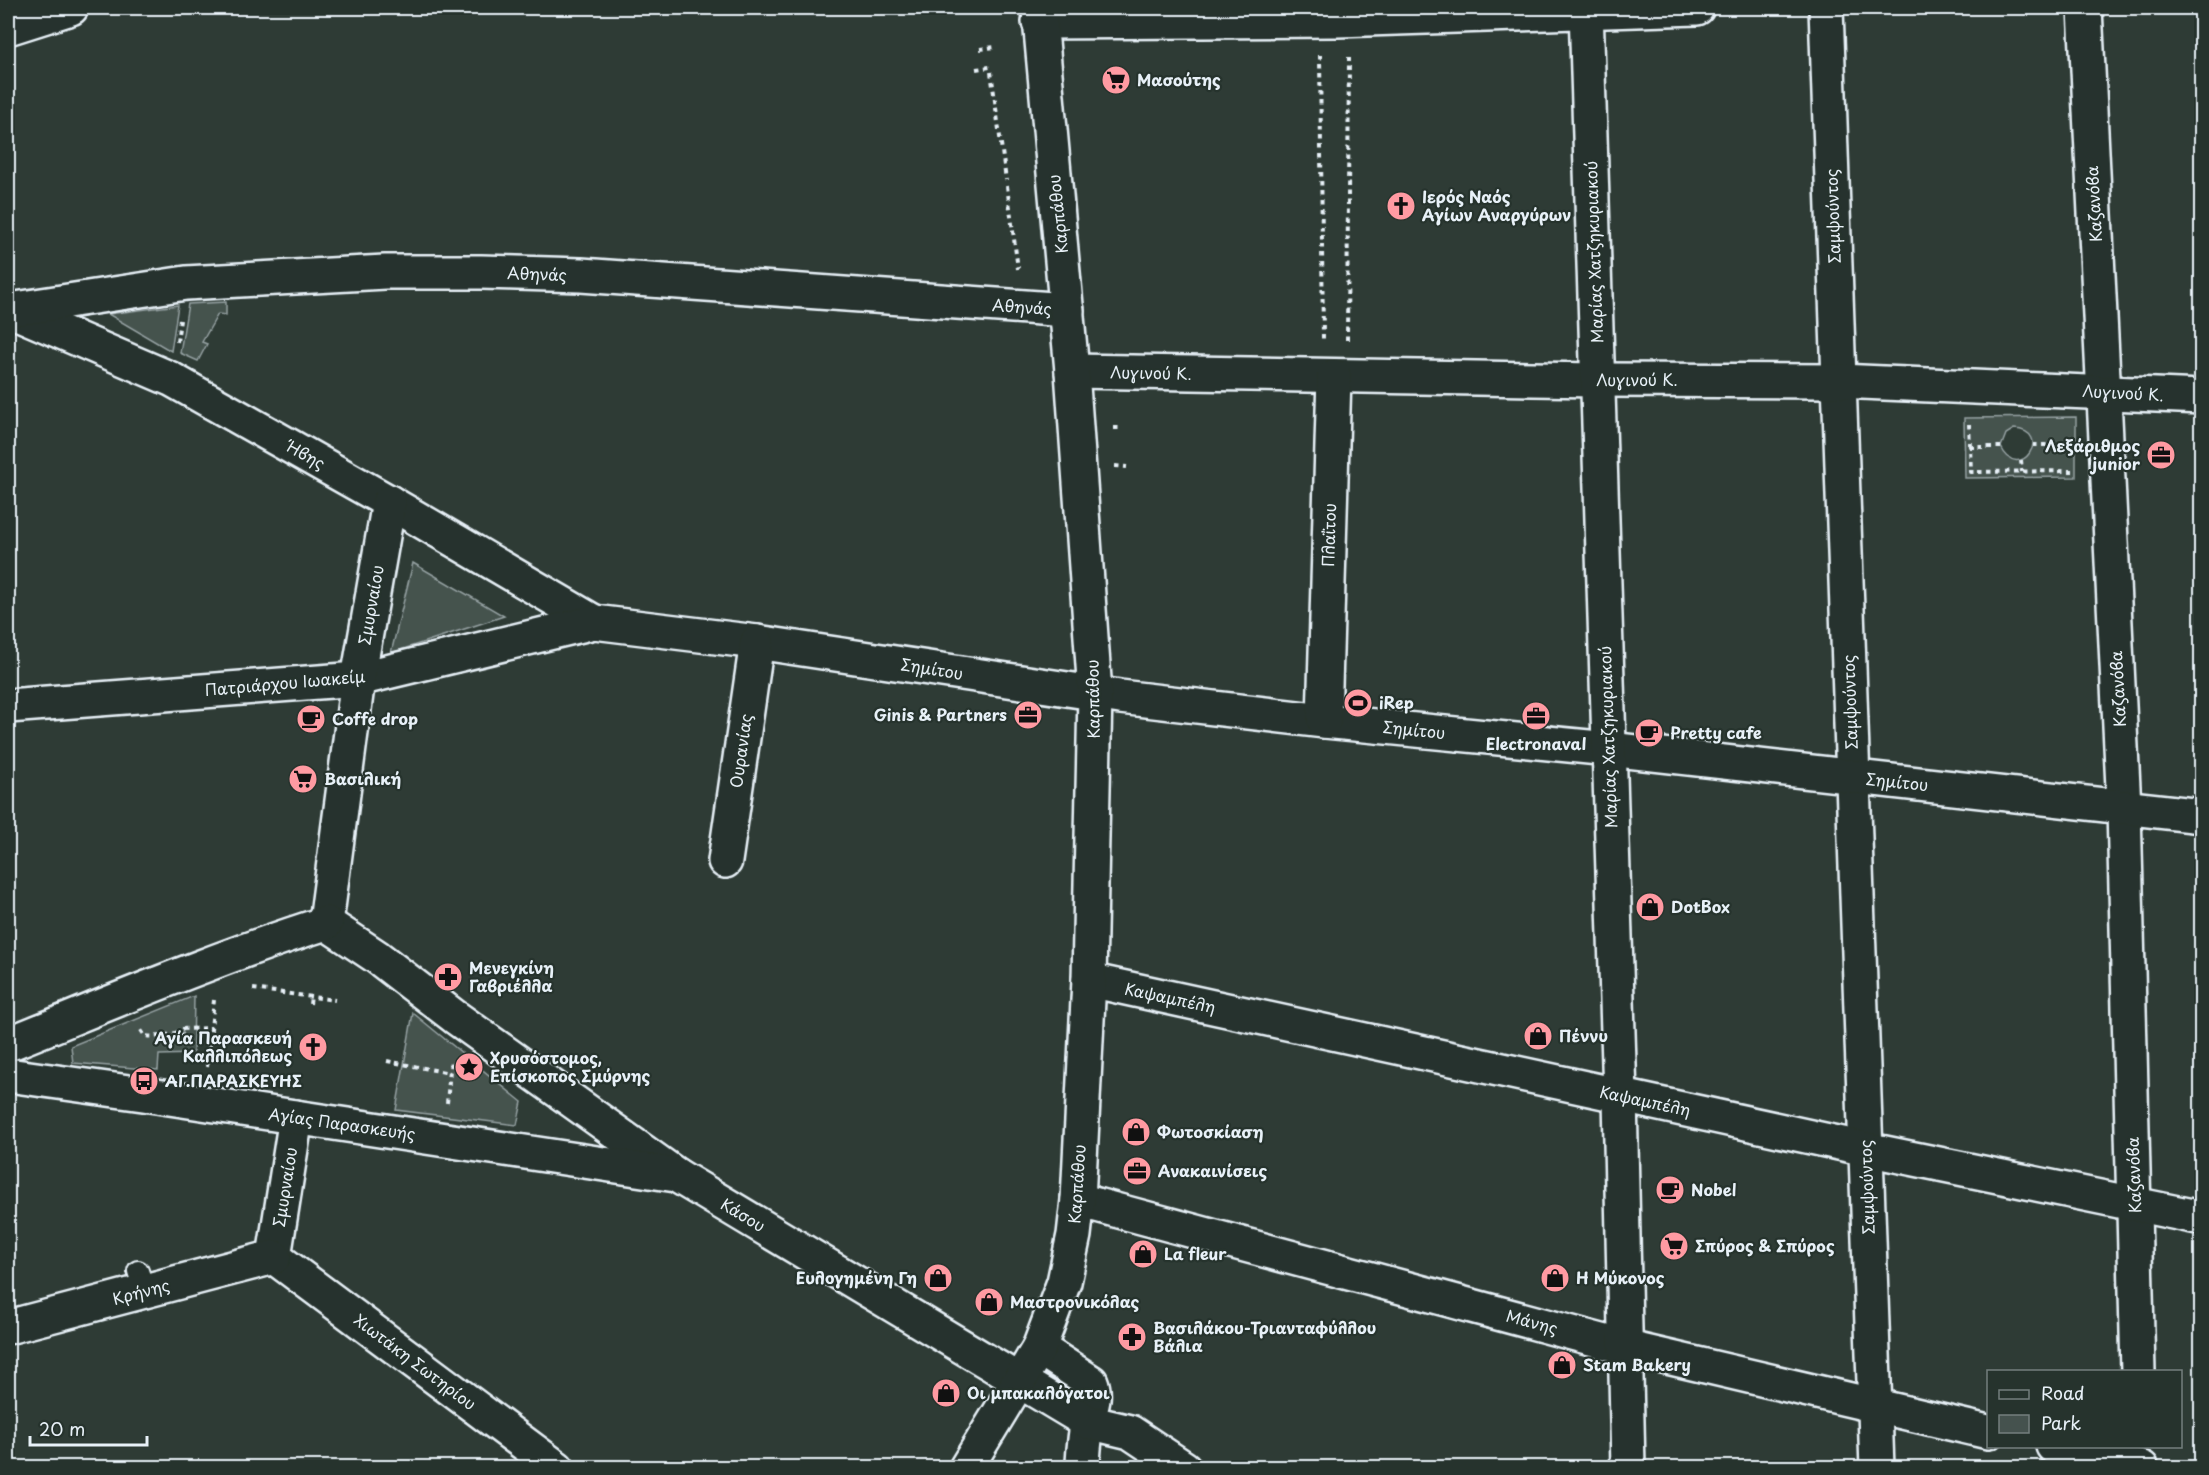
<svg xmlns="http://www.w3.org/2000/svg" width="2209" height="1475" viewBox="0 0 2209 1475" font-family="'Playpen Sans',sans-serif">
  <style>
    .green { fill: #45524e; stroke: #96a2a3; stroke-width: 1.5; fill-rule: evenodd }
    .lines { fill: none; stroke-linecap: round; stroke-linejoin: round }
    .service-casing { stroke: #e8f1f8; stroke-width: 24 }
    .minor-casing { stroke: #e8f1f8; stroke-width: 38 }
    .tertiary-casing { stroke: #e8f1f8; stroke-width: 38 }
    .path { stroke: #e8f1f8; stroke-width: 4; stroke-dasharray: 4.5 4.5; stroke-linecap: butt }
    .service { stroke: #26332d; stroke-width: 20 }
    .minor { stroke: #26332d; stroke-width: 33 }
    .tertiary { stroke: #26332d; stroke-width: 33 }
    .labels { text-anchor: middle; stroke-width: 4.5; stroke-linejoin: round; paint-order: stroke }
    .poi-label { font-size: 16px; font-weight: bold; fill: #e8f1f8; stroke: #26332d; text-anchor: start }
    .street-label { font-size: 16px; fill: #e8f1f8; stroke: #26332d }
  </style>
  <rect width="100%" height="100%" fill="#2e3b35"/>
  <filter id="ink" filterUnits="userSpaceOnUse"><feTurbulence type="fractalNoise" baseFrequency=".0167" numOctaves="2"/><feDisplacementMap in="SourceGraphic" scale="12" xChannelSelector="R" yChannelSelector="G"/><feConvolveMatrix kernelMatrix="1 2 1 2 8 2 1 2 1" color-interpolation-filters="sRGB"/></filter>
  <g filter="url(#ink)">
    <g class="green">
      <polygon points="226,302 226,315 218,314 202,342 207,344 198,361 180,353 188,304"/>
      <polygon points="178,305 171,351 108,314"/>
      <path d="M 2076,417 L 2076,477 L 1965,478 L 1964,418 ZM 2014,429 C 2055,431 2019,485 2001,447 L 2006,434 Z"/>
      <polygon points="413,563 504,616 391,653"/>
      <polygon points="194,996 193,1054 159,1055 158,1070 73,1063 71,1046"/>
      <polygon points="413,1013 522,1102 517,1125 396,1110"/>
    </g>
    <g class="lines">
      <g class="service-casing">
        <polyline id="service" points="138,1271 145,1292"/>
      </g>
      <g class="minor-casing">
        <g id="minor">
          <polyline points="1826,8 1877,1468"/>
          <polyline points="2085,8 2124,808 2138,1372"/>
          <polyline points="1039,22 1337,20 1697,8"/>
          <polyline points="8,28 71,8"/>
          <polyline points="8,309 171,379 389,502 594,622"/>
          <polyline points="9,310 186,283 385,272 481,272 581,275 1067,310"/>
          <polyline points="1072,371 1597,380 1839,381 2202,397"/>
          <polyline points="8,706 358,679 594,622 757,642 1120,697 1324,721 1609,749 2202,816"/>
          <polyline points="1324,721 1334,376"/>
          <polyline points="725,861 757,642"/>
          <polyline points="326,923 377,957 455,1017 676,1175"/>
          <polyline points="326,923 358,679 389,502"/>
          <polyline points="1089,980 1866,1149 2202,1218"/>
          <path d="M 8,1044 C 113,1002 218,957 326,923"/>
          <polyline points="1078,1200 1624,1347 1988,1432"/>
          <polyline points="274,1257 557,1468"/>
          <polyline points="274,1257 296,1117"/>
          <polyline points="8,1327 274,1257"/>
          <path d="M 1039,1348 L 1091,1382 C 1097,1397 1090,1409 1087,1424 C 1085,1438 1083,1453 1083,1468"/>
          <polyline points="1018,1380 1088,1422 1130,1432 1184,1468"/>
          <polyline points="2053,1446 2142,1468"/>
        </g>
      </g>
      <g class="tertiary-casing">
        <g id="tertiary">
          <polyline points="1586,8 1620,1096 1628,1468"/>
          <polyline points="8,1075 143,1094 676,1175 1018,1380"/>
          <polyline points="966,1468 1039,1348 1064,1282 1074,1235 1078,1200 1089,980 1095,693 1072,371 1039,8"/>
        </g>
      </g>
      <g class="path">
        <polyline points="980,49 995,47"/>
        <polyline points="1320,55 1323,339"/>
        <polyline points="976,69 990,67"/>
        <polyline points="991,72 1006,180"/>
        <polyline points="1007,186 1018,269"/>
        <polyline points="1347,340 1349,57"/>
        <polyline points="177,342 180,320"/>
        <polyline points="1969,424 1970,447"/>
        <polyline points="1114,428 1120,428"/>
        <polyline points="2033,445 2072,445"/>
        <polyline points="2001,447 1970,447 1971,472 2072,471"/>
        <polyline points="2021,460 2022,472"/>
        <polyline points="1115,466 1127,467"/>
        <polyline points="253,989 335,1000"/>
        <polyline points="310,1004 311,996"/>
        <path d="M 141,1030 L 145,1036 C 158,1038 170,1034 183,1031"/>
        <polyline points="182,1047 182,1029 211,1028"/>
        <polyline points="387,1061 450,1073"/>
        <polyline points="207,1067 214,1000"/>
        <polyline points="447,1103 451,1059"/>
      </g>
      <use href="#service" class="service"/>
      <use href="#minor" class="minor"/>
      <use href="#tertiary" class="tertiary"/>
    </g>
  </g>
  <defs>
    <g id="supermarket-disc" transform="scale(1.5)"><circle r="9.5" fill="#ff9aa2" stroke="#26332d"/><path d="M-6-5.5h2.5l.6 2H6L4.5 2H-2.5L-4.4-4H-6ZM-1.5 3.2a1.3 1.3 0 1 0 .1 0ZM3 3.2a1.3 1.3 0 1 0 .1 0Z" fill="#111"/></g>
    <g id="church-disc" transform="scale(1.5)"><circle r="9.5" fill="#ff9aa2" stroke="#26332d"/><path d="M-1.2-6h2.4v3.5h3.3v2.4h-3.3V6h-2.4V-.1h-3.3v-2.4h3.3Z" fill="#111"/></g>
    <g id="office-disc" transform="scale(1.5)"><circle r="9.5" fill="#ff9aa2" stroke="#26332d"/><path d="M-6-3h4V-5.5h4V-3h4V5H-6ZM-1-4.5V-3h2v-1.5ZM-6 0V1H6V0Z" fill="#111"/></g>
    <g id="stadium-disc" transform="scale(1.5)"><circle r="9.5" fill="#ff9aa2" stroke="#26332d"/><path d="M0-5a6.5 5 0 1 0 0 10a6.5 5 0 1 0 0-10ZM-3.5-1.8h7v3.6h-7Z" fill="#111"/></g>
    <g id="cafe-disc" transform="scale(1.5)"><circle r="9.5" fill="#ff9aa2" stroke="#26332d"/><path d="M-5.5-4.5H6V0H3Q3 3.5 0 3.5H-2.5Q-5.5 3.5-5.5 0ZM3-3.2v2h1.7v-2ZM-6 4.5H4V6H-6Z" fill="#111"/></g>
    <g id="shop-disc" transform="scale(1.5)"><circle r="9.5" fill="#ff9aa2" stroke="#26332d"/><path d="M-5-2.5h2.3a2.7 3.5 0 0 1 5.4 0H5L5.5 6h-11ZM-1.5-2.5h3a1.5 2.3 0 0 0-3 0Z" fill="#111"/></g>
    <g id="pharmacy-disc" transform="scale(1.5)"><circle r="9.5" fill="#ff9aa2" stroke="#26332d"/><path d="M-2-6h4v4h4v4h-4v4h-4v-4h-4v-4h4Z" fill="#111"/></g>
    <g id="sight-disc" transform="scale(1.5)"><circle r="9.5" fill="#ff9aa2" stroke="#26332d"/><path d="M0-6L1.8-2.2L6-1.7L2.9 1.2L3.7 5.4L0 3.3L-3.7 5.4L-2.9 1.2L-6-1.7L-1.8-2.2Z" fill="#111"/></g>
    <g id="bus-disc" transform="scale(1.5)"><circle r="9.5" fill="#ff9aa2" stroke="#26332d"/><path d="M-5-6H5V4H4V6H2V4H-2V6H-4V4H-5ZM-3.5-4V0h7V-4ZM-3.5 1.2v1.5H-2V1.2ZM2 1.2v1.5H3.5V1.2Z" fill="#111"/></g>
  </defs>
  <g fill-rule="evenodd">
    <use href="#supermarket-disc" x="1116" y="80"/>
    <use href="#church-disc" x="1401" y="206"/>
    <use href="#office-disc" x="2161" y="455"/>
    <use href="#stadium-disc" x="1358" y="703"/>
    <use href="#office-disc" x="1028" y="715"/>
    <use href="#office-disc" x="1536" y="716"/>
    <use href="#cafe-disc" x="311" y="719"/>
    <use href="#cafe-disc" x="1649" y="733"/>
    <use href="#supermarket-disc" x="303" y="779"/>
    <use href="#shop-disc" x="1650" y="907"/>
    <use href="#pharmacy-disc" x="448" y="977"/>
    <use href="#shop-disc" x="1538" y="1036"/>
    <use href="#church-disc" x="313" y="1047"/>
    <use href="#sight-disc" x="469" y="1067"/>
    <use href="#bus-disc" x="144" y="1081"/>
    <use href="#shop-disc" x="1136" y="1132"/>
    <use href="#office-disc" x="1137" y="1171"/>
    <use href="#cafe-disc" x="1670" y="1190"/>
    <use href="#supermarket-disc" x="1674" y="1246"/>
    <use href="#shop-disc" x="1143" y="1254"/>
    <use href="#shop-disc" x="938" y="1278"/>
    <use href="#shop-disc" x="1555" y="1278"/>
    <use href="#shop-disc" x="989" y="1302"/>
    <use href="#pharmacy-disc" x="1132" y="1337"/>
    <use href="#shop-disc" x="1562" y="1365"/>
    <use href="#shop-disc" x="946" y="1393"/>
  </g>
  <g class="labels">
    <g class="poi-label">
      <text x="1137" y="86">Μασούτης</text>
      <text x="1422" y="203">Ιερός Ναός<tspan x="1422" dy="18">Αγίων Αναργύρων</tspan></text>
      <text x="2140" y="452" text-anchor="end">Λεξάριθμος<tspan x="2140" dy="18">junior</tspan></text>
      <text x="1379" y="709">iRep</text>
      <text x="1007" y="721" text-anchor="end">Ginis &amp; Partners</text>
      <text x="332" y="725">Coffe drop</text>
      <text x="1670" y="739">Pretty cafe</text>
      <text x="1536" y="750" text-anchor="middle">Electronaval</text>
      <text x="324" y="785">Βασιλική</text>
      <text x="1671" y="913">DotBox</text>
      <text x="469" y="974">Μενεγκίνη<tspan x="469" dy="18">Γαβριέλλα</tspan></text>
      <text x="1559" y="1042">Πέννυ</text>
      <text x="292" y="1044" text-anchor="end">Αγία Παρασκευή<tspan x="292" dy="18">Καλλιπόλεως</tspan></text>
      <text x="490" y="1064">Χρυσόστομος,<tspan x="490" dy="18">Επίσκοπος Σμύρνης</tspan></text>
      <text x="165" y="1087">ΑΓ.ΠΑΡΑΣΚΕΥΗΣ</text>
      <text x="1157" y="1138">Φωτοσκίαση</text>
      <text x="1158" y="1177">Ανακαινίσεις</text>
      <text x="1691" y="1196">Nobel</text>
      <text x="1695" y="1252">Σπύρος &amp; Σπύρος</text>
      <text x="1164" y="1260">La fleur</text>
      <text x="917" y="1284" text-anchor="end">Ευλογημένη Γη</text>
      <text x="1576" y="1284">Η Μύκονος</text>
      <text x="1010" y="1308">Μαστρονικόλας</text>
      <text x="1153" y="1334">Βασιλάκου-Τριανταφύλλου<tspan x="1153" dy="18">Βάλια</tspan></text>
      <text x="1583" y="1371">Stam Bakery</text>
      <text x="967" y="1399">Οι μπακαλόγατοι</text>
    </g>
    <g class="street-label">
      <text transform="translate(2094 204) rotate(-93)" y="6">Καζανόβα</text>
      <text transform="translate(1058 214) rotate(-96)" y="6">Καρπάθου</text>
      <text transform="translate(1833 216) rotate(-92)" y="6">Σαμψούντος</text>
      <text transform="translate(1594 252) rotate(-92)" y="6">Μαρίας Χατζηκυριακού</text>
      <text transform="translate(537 274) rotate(2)" y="6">Αθηνάς</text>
      <text transform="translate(1022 307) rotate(4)" y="6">Αθηνάς</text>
      <text transform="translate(1151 373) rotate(1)" y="6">Λυγινού Κ.</text>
      <text x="1637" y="386">Λυγινού Κ.</text>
      <text transform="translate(2123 393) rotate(3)" y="6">Λυγινού Κ.</text>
      <text transform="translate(306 455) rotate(29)" y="6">Ήβης</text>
      <text transform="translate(1329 535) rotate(-88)" y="6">Πλαΐτου</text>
      <text transform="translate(371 605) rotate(-80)" y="6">Σμυρναίου</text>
      <text transform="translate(932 669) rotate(9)" y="6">Σημίτου</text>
      <text transform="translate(285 683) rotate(-5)" y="6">Πατριάρχου Ιωακείμ</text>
      <text transform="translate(2118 689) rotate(-93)" y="6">Καζανόβα</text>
      <text transform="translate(1093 699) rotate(-91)" y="6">Καρπάθου</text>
      <text transform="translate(1850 702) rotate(-92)" y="6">Σαμψούντος</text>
      <text transform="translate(1414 730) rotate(6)" y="6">Σημίτου</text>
      <text transform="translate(1608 737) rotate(-92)" y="6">Μαρίας Χατζηκυριακού</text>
      <text transform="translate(741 751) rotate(-82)" y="6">Ουρανίας</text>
      <text transform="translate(1897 782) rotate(6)" y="6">Σημίτου</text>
      <text transform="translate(1170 998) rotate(12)" y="6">Καψαμπέλη</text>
      <text transform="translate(1645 1101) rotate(12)" y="6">Καψαμπέλη</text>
      <text transform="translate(342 1124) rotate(8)" y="6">Αγίας Παρασκευής</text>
      <text transform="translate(2134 1175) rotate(-92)" y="6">Καζανόβα</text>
      <text transform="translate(1077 1184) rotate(-86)" y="6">Καρπάθου</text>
      <text transform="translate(285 1187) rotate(-81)" y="6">Σμυρναίου</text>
      <text transform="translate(1867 1187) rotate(-92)" y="6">Σαμψούντος</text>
      <text transform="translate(743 1215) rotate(31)" y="6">Κάσου</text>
      <text transform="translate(141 1292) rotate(-15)" y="6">Κρήνης</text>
      <text transform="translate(1532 1322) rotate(15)" y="6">Μάνης</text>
      <text transform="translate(415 1362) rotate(37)" y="6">Χιωτάκη Σωτηρίου</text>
    </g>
  </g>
  <rect width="2209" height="1475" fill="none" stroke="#26332d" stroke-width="30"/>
  <rect x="15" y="15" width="2179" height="1445" fill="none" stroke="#e8f1f8" stroke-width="2" filter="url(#ink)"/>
  <rect x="1987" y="1370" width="195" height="78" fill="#26332d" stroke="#747f7e" stroke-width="1.5"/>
  <rect x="1999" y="1390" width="30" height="9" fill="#26332d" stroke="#747f7e" stroke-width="1.5"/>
  <text x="2041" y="1400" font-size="18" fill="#e8f1f8">Road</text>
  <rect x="1999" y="1415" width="30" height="18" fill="#45524e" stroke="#747f7e" stroke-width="1.5"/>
  <text x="2041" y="1430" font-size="18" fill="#e8f1f8">Park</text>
  <path d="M30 1436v9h117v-9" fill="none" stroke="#e8f1f8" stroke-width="3"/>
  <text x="39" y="1436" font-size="18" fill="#e8f1f8" stroke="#26332d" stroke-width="4.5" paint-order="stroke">20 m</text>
</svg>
